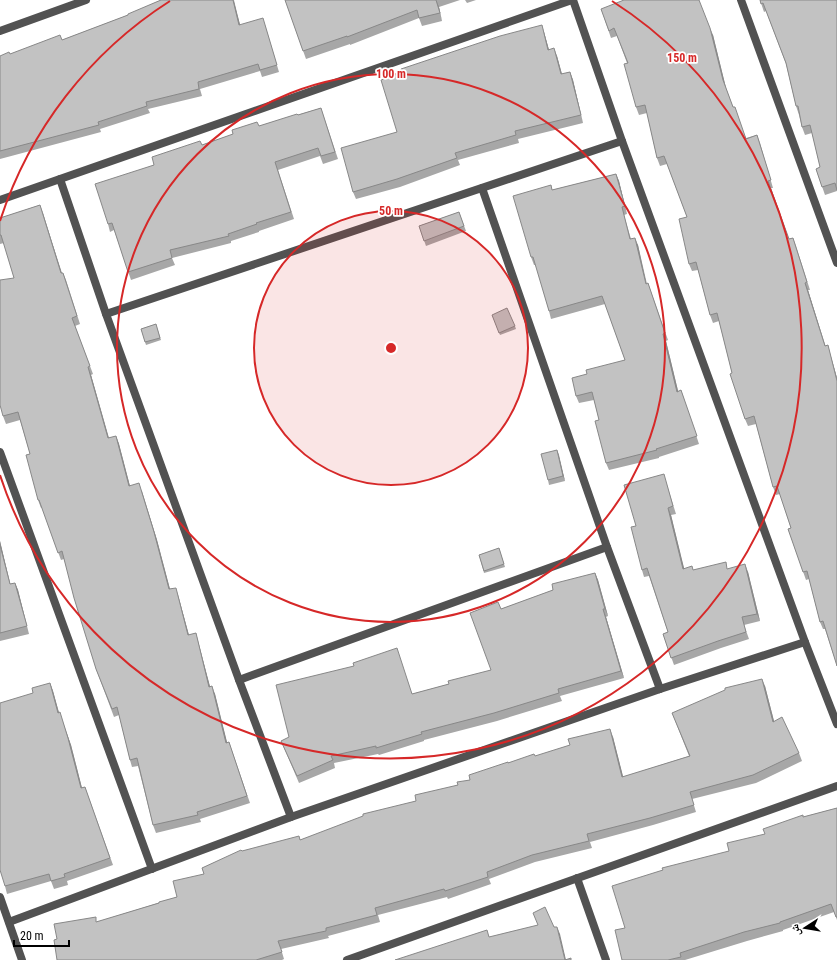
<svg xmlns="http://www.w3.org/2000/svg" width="837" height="960" viewBox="0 0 837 960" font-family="'Roboto Condensed','Noto Naskh Arabic',sans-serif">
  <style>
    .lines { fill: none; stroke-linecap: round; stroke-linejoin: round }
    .street { stroke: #525252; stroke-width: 8 }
    .wall { fill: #a7a7a7 }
    .shaded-wall { fill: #888 }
    .building { fill: #c2c2c2; stroke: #888 }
    .ring { fill: none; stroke: #d62828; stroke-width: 2 }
    .centre { fill: #d62828; stroke: #fff; stroke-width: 2 }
    .ring-label { font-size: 12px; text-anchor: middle; font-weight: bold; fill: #d62828; stroke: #fff; stroke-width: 3.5; stroke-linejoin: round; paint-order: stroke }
  </style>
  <rect width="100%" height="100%" fill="#fff"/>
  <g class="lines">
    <g class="street">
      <polyline points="573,0 622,141 805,642 837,724"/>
      <polyline points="741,0 837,263"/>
      <polyline points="0,31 86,0"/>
      <polyline points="60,179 106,314 239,680 291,817"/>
      <polyline points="482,188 607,547 660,689"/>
      <polyline points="0,200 572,0"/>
      <polyline points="106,314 622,141"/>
      <polyline points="0,452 152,869"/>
      <polyline points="239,680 607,547"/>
      <polyline points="577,878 606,960"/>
      <polyline points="0,897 22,960"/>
      <polyline points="9,922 291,817 660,689 805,642"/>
      <polyline points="347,960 837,786"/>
    </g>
  </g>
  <g class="wall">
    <polygon points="161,0 234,0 240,25 265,25 279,72 262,77 260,71 200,89 202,96 148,109 150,113 100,129 101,132 0,159 0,56 10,54 62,40 128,15"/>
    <polygon points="285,0 460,0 439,7 442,21 422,26 419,18 350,45 350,44 306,59"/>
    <polygon points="465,0 476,0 467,3"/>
    <polygon points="760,0 837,0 837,191 825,195 816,169 820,167 812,133 805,135 802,127 799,115 796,106 786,64 766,11 764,12"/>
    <polygon points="601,9 713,35 726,88 733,107 746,138 757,135 760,143 773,188 771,188 789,239 793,238 796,246 810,290 808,290 825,346 828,345 830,353 837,378 837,666 825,629 823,629 820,622 809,579 806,580 788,529 791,528 780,494 776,495 773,487 756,424 748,426 745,419 732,373 719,321 713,323 710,315 698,270 692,271 689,264 687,217 667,164 660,166 657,158 647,113 639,115 636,107 627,63 617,36 611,38"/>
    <polygon points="544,32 549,50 557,56 562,74 570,72 573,80 583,123 518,139 519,143 458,160 460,165 400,187 356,199 353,192 397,132"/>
    <polygon points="321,108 338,159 323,164 320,156 278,170 294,219 259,231 259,232 231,241 231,243 172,258 175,265 131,280 114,230 110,232 108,224 154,165 202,145 259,126"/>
    <polygon points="616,174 619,181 627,214 624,215 631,239 638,245 647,284 648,283 668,340 666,341 678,391 681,390 699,444 659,457 659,458 609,470 606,463 599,420 594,400 579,403 576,396 587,374 625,360 605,304 551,319 549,311 536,265 534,265 531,257 551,185 552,190"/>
    <polygon points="40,205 62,273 63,273 66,280 80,324 75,326 93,374 91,375 109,438 116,436 119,444 130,486 142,491 157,540 170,589 178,595 189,635 196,633 198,641 210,687 215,694 227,743 229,742 250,803 200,819 201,822 156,833 153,825 138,766 132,767 130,760 119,715 114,717 96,669 64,559 61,560 42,508 41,508 38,500 30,454 20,420 6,424 3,416 14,278 4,243 0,244 0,218"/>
    <polygon points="459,212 466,231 426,246 419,226"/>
    <polygon points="492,315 515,326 516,329 500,335"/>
    <polygon points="156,324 161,340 146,345 141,329"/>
    <polygon points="557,450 565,481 549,485 548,480"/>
    <polygon points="666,482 676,514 671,515 684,569 693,570 728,569 748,572 760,621 744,625 749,639 721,648 674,665 663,634 668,632 649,576 644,577 642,570 636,526"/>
    <polygon points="0,541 10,584 15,583 18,590 29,634 0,641"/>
    <polygon points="499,548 505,567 484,573 479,555"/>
    <polygon points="595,573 598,580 608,616 606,617 624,678 560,696 562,701 497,721 424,740 424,741 379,755 378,754 334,763 335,768 299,783 281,741 412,694 449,684 491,670 501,609 553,590"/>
    <polygon points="50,683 53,691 59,713 62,720 71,745 82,788 85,787 113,865 67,881 68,885 54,889 51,881 7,894 5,886 33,693"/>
    <polygon points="765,686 774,721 799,753 802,761 756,783 692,799 696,812 653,825 590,842 592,848 535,862 489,879 491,884 448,899 447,897 378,915 380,922 328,936 329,938 281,949 284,959 282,960 57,960 57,939 97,922 177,897 204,874 202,868 242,851 300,840 416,801 470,780 508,763 613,737 623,777 689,756 672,713"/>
    <polygon points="837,808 837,920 834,912 783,930 783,931 747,941 685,960 622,960 625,928 729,851 803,817"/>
  </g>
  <g class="shaded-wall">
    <polygon points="233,0 234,2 242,32 239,25"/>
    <polygon points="436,0 439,7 442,21 440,13"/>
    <polygon points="542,25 544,32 551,57 548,50"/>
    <polygon points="710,28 713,35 726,88 723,80"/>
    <polygon points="554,48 557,56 564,82 561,74"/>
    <polygon points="570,72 573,80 583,123 581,115"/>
    <polygon points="616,174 619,181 627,214 625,206"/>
    <polygon points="40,205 43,213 64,281 61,273"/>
    <polygon points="635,238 638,245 648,292 646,284"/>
    <polygon points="805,283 808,290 828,354 825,346"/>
    <polygon points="663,334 666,341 680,399 677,392"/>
    <polygon points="828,345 830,353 837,378 837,381"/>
    <polygon points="88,367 91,375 111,446 108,438"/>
    <polygon points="116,436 119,444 132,494 129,486"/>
    <polygon points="557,450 559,455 565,481 563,476"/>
    <polygon points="139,483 157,540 172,597 169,589"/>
    <polygon points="668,508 671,515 686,576 683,569"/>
    <polygon points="0,541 12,591 10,584 0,545"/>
    <polygon points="745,564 748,572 760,621 757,614"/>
    <polygon points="595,573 598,580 608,616 605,609"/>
    <polygon points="15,583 18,590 29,634 27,626"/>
    <polygon points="176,588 178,595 191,643 188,635"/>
    <polygon points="603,609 606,617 624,678 621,671"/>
    <polygon points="196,633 198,641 212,694 209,687"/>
    <polygon points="762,679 765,686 776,729 773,722"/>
    <polygon points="50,683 53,691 61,720 58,713"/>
    <polygon points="212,686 215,694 229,750 226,743"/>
    <polygon points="62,720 71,745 84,796 81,788"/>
    <polygon points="610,729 613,737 625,784 622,777"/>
    <polygon points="557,927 560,934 566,960 565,960"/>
  </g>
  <g class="building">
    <polygon points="161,0 233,0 239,25 263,18 277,65 260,70 258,64 198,82 199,89 146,102 147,106 98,122 99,125 0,151 0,56 9,52 10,54 60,35 62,40 128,15 128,14"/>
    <polygon points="285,0 436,0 440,13 419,18 417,10 347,37 347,36 303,51"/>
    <polygon points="624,0 699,0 710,28 723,80 733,107 735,107 746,139 757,135 771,180 768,181 789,239 793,238 807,282 805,283 825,346 828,345 837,381 837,666 823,621 820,622 807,571 803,572 788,529 791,528 777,486 773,487 754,416 745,419 730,374 732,373 717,313 710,315 696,262 689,264 679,219 687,217 664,156 657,158 645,105 636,107 624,64 628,63 614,28 609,31 601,9"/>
    <polygon points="760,0 837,0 837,190 835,183 822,187 816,169 820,167 810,125 802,127 798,106 796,106 786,63 763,3 761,4"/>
    <polygon points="542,25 548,50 554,48 561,74 570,72 581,115 515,131 516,135 455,153 457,158 397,179 353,192 341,148 397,132 381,80 402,73 401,69 500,36"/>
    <polygon points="321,108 335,152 321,156 318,148 275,162 291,212 256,223 257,224 228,234 229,236 170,250 172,258 128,272 112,223 108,224 95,184 154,165 152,157 200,141 202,145 233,134 232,130 257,122 259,126 297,114 298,115"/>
    <polygon points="616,174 625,206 622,207 630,239 635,238 646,284 648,283 665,333 663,334 677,392 681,390 697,436 656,449 657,450 606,463 595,421 599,420 592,392 576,396 572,378 587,374 586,370 625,360 602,296 549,311 533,257 531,257 513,196 551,185 552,190"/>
    <polygon points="40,205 61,273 63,273 77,316 72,318 90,366 88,367 108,438 116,436 129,486 139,483 154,532 169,589 176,588 188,635 196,633 209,687 212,686 226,743 229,742 247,796 197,812 198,815 153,825 137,758 130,760 117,707 112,709 96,669 74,598 62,551 58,553 39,500 38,500 26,455 30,454 18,412 3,416 0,405 0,280 14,278 1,235 0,235 0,218"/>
    <polygon points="459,212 464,226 424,241 419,226"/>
    <polygon points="507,308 515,326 499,333 492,315"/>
    <polygon points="156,324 160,338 145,342 141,329"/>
    <polygon points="557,450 563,476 548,480 541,454"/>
    <polygon points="664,474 673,506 668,508 683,569 692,566 693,570 726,562 727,569 745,564 757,614 742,617 746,632 718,641 671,658 663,634 668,632 647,568 642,570 631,527 636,526 624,485"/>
    <polygon points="0,545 10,584 15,583 27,626 0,633"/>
    <polygon points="499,548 504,564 484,571 479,555"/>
    <polygon points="595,573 605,609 603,609 621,671 558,689 559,693 494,713 421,732 422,734 376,748 376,746 331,756 333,760 297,776 281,741 289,737 276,685 354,666 353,663 397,648 412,694 449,684 448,681 491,670 470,613 498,602 501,609 553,590 552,584"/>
    <polygon points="762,679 773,722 782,717 799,753 753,775 690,792 694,805 650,818 587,834 589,841 532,855 487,872 488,877 445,891 444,889 375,908 377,915 326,928 326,931 278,941 282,952 256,960 57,960 54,940 57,939 54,924 96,917 96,922 159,903 159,902 177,897 173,881 204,874 202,868 241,850 242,851 299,836 300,840 363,816 363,814 416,801 415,795 458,785 457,782 470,780 469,775 508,762 508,763 534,754 535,756 570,745 568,739 610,729 622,777 690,756 672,713 725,690 725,688"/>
    <polygon points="50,683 58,713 60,712 68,738 81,788 85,787 110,858 64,874 65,877 51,881 49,874 5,886 0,870 0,703 33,693 32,688"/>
    <polygon points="837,808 837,917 836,917 831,904 780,922 780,923 744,932 680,953 681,957 668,960 622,960 615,930 625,928 612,886 663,870 662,868 729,851 727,843 765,834 763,829 803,815 803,817"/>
    <polygon points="545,907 554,927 557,927 565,960 571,958 571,960 395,960 487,930 489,937 538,925 533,913"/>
  </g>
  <circle cx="391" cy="348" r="137" fill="#d62828" fill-opacity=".12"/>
  <g class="ring">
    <circle cx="391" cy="348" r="137"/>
    <circle cx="391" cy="348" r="274"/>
    <path d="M0 221A411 411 0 0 1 170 1M612 1A411 411 0 1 1 0 475"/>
  </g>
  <circle cx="391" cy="348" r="6" class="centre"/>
  <g class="ring-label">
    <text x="682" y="62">150 m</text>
    <text x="391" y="78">100 m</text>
    <text x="391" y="215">50 m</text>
  </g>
  <g transform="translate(805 928) rotate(258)" stroke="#ffffff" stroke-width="3" paint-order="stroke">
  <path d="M0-3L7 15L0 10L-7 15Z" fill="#000000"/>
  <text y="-6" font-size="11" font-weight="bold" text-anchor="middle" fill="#000000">ش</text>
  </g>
  <path d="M14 940v6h55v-6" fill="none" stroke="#000000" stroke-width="2"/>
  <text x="20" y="940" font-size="12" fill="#000000" stroke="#ffffff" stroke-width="3" paint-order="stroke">20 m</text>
</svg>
